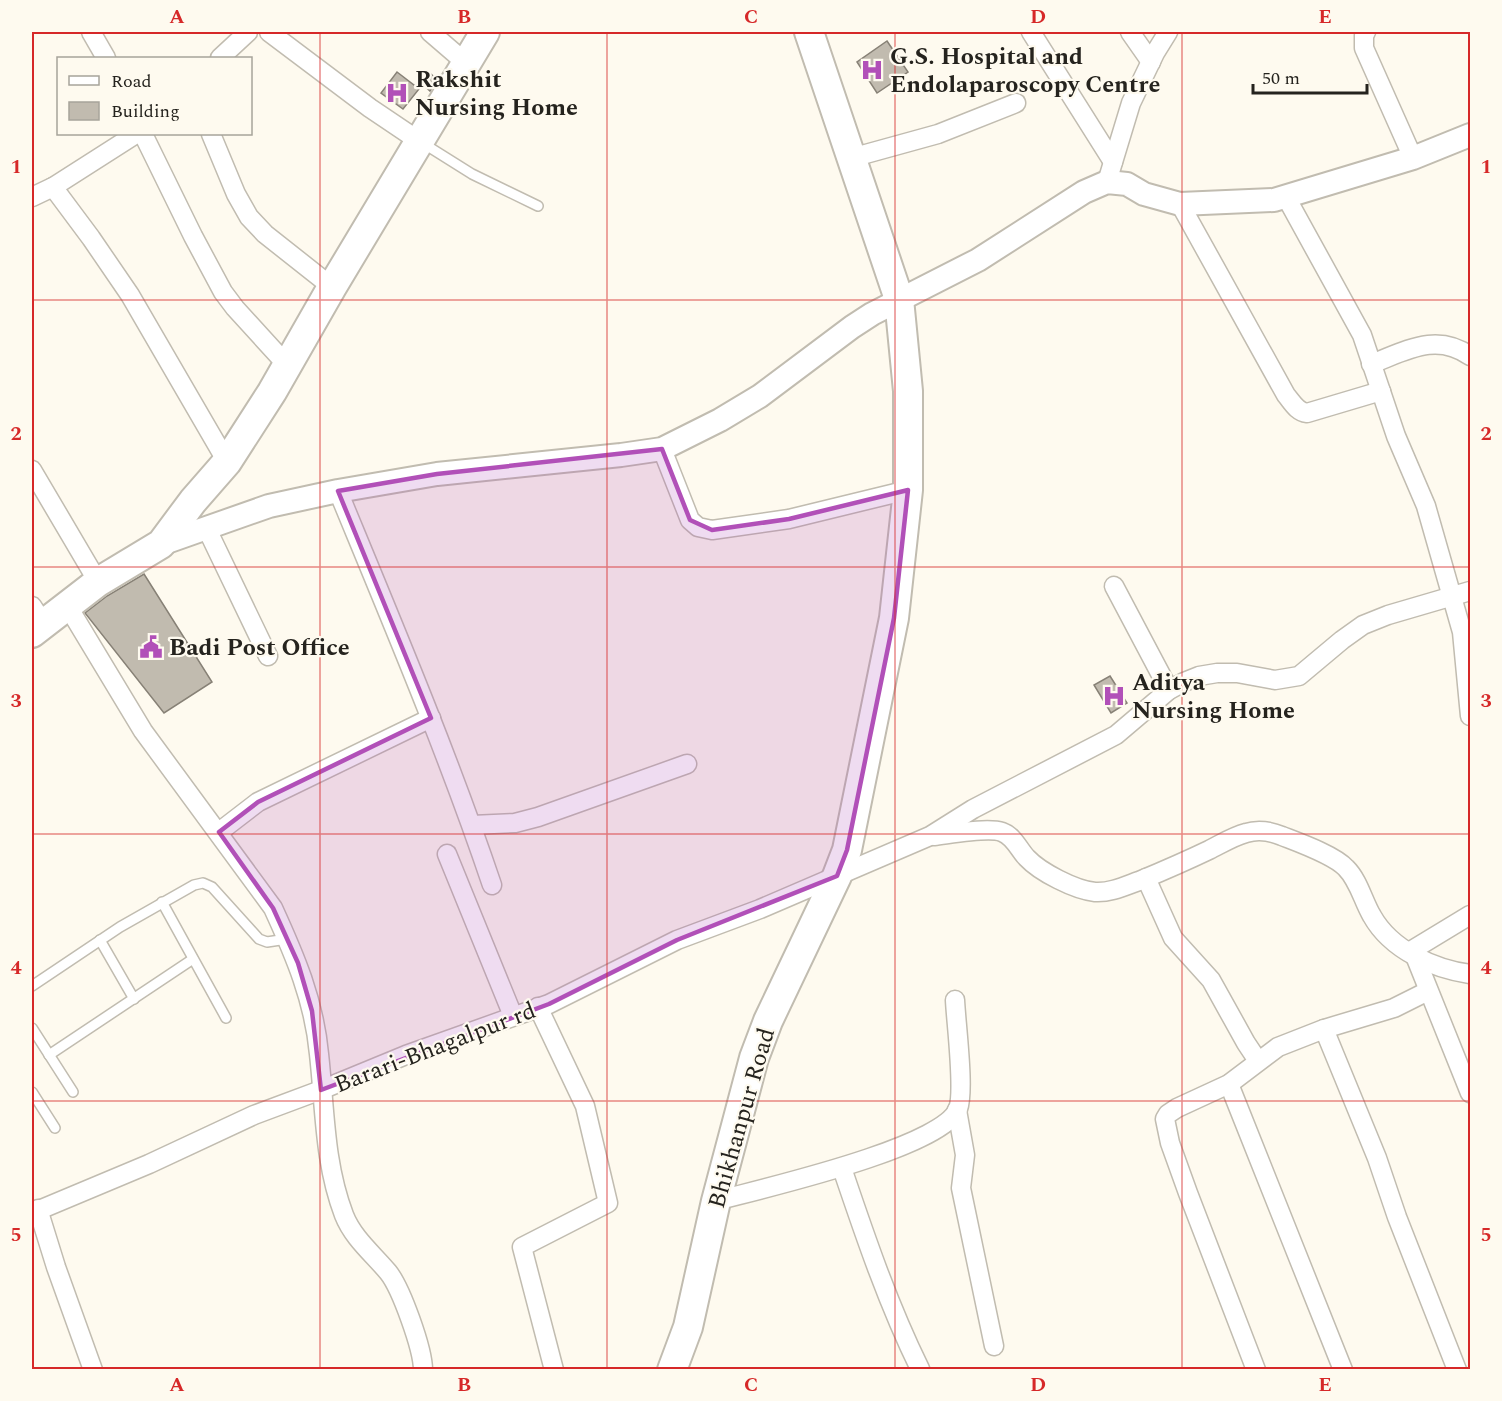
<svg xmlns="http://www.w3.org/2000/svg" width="1502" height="1401" viewBox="0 0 1502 1401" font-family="Spectral,serif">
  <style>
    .building { fill: #c1bbaf; stroke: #878176; stroke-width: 1.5 }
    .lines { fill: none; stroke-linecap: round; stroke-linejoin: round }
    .service-casing { stroke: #c1bcb0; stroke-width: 12 }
    .minor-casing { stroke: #c1bcb0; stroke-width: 21 }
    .tertiary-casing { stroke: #c1bcb0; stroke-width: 26 }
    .primary-casing { stroke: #c1bcb0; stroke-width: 32 }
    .service { stroke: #fff; stroke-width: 9 }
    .minor { stroke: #fff; stroke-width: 18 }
    .tertiary { stroke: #fff; stroke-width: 22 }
    .primary { stroke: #fff; stroke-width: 28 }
    .marked { fill: #b150b8; fill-opacity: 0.2; stroke: #b150b8; stroke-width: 4.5; stroke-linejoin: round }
    .grid { fill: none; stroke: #d62828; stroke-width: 1.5; stroke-opacity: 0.55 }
    .labels { text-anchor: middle; stroke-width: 4.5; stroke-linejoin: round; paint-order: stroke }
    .poi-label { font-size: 24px; font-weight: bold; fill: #25231e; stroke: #fefaef; text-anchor: start }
    .street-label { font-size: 24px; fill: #25231e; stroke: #fefaef }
    .neatline { fill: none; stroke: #d62828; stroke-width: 2 }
    .grid-label { font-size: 20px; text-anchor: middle; font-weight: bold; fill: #d62828 }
  </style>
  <rect width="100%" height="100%" fill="#fefaef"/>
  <g class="building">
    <polygon points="887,41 908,72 877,93 857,62"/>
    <polygon points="427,71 437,79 430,91 419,81"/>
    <polygon points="397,72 419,89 403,109 381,93"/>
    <polygon points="144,574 212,682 164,713 85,613 107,596"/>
    <polygon points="1110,676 1127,703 1111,713 1094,685"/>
  </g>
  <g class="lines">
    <g class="service-casing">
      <g id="service">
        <polyline points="421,142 472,174 538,206"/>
        <polyline points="162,902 226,1018"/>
        <polyline points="100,940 134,999"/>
        <polyline points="32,986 120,927 194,885 203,883 212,887 259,939 267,942 287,939"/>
        <polyline points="32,1028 73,1092"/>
        <polyline points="49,1055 193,959"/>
        <polyline points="32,1092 55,1128"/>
      </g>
    </g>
    <g class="minor-casing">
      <g id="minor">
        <polyline points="91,32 106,58"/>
        <polyline points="269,32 370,108 419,141"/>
        <polyline points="430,32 466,63"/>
        <polyline points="1031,32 1113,162"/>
        <polyline points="1130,32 1151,62"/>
        <polyline points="1366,32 1364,35 1364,48 1413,158"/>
        <polyline points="220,58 248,32"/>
        <polyline points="143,134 193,236 223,292 235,308 287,365"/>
        <polyline points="211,134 236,194 249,217 265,234 332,287"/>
        <polyline points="851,158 938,134 1016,103"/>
        <polyline points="1107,182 1131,103 1155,53 1168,32"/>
        <polyline points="53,187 91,238 130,295 227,462"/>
        <polyline points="32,197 53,187 136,134"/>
        <polyline points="1286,197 1362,335 1396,436 1426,506 1462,632 1470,716"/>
        <path d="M 1180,204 L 1286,395 C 1292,402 1297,412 1307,413 L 1381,391"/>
        <path d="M 1371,364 C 1406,351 1436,332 1470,356"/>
        <polyline points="662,449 690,520 698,527 712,530 789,519 908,490"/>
        <polyline points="32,470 98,582"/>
        <path d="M 338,491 C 392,622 447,752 492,885"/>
        <polyline points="206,527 268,656"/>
        <polyline points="1114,586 1169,690"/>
        <path d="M 67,605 L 143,731 L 273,908 C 295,956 314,1000 319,1054 C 325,1108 324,1163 344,1215 C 353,1238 373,1254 388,1272 C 401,1288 423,1349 423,1370"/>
        <polyline points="32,606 43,623"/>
        <polyline points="472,825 515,823 538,817 687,764"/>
        <polyline points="219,832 258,802 431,718"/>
        <path d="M 934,836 C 951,834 988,827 1002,832 C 1014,836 1019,850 1027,858 C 1040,872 1075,890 1095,892 C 1110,893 1125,886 1139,881 C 1163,871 1186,861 1209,850 C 1221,844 1234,836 1246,833 C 1258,829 1270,831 1282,836 C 1300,843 1334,855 1346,868 C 1359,881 1363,901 1372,916 C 1391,950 1434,969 1470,974"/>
        <polyline points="447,854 513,1016"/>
        <polyline points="1146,878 1173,938 1211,980 1246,1043 1258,1061"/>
        <polyline points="1409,952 1470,915"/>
        <polyline points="1415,956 1470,1093"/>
        <polyline points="538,1007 585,1106 608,1203 522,1247 554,1370"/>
        <polyline points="1324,1029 1377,1158 1397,1217 1457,1370"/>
        <polyline points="1229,1084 1343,1370"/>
        <polyline points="957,1110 965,1155 961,1188 994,1346"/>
        <path d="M 842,1168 C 865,1236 888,1304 920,1369"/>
        <path d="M 716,1201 C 760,1189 942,1148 958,1109 C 965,1091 956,1023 955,1000"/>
        <polyline points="38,1209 56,1267 93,1370"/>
        <polyline points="32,1213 149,1164 254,1115 321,1090 406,1055 549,1004 677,940 760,909 930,836 973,809 1116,735 1169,690 1184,682 1199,676 1217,673 1237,673 1275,680 1299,676 1342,640 1363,625 1388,615 1470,591"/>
        <polyline points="1256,1370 1188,1193 1170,1143 1165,1119 1168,1114 1177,1108 1229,1084 1278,1047 1324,1029 1394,1008 1428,991"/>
      </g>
    </g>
    <g class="tertiary-casing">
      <polyline id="tertiary" points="161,544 269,506 338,491 437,474 621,455 662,449 720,420 760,396 852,327 872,314 978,260 1084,192 1107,182 1127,184 1144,194 1180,204 1274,200 1413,158 1470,135"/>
    </g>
    <g class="primary-casing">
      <g id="primary">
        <polyline points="32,633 98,582 161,544 193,501 227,462 272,392 332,287 485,32"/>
        <polyline points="672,1370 688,1327 716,1201 754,1058 768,1021 837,876 847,850 894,618 908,490 908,391 899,299 809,32"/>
      </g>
    </g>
    <use href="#service" class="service"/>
    <use href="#minor" class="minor"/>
    <use href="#tertiary" class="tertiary"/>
    <use href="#primary" class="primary"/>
  </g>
  <path class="marked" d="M 662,449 L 690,520 L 712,530 L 789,519 L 908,490 L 894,618 L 847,850 L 837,876 L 677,940 L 549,1004 L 321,1090 L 312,1011 L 298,963 L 273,908 L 219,832 L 258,802 L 431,718 L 338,491 L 437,474 Z"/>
  <path class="grid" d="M 320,32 L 320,1370M 607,32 L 607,1370M 895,32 L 895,1370M 1182,32 L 1182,1370M 32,300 L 1470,300M 32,567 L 1470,567M 32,834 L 1470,834M 32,1101 L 1470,1101"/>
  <defs>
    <g id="hospital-bare" transform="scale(1.8)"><path d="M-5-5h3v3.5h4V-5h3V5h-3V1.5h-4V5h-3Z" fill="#b150b8" stroke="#fefaef" stroke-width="2.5" paint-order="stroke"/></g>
    <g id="civic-bare" transform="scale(1.8)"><path d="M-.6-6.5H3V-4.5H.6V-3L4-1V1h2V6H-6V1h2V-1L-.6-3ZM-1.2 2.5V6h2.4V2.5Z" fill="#b150b8" stroke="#fefaef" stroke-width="2.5" paint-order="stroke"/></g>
  </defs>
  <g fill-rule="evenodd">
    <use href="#hospital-bare" x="872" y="70"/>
    <use href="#hospital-bare" x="397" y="93"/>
    <use href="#civic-bare" x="151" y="647"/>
    <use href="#hospital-bare" x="1114" y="696"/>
  </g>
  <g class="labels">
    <g class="poi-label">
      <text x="890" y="64">G.S. Hospital and<tspan x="890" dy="28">Endolaparoscopy Centre</tspan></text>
      <text x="415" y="87">Rakshit<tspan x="415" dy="28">Nursing Home</tspan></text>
      <text x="169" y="655">Badi Post Office</text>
      <text x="1132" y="690">Aditya<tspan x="1132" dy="28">Nursing Home</tspan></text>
    </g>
    <g class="street-label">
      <text transform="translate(435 1047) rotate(-21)" y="8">Barari-Bhagalpur rd</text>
      <text transform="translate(741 1118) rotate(-74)" y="8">Bhikhanpur Road</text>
    </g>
  </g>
  <rect width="1502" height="1401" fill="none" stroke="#fefaef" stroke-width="66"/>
  <rect x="57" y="57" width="195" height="78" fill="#fefaef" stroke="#a7a49b" stroke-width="1.5"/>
  <rect x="69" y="76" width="30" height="9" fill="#ffffff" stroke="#a7a49b" stroke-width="1.5"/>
  <text x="111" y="87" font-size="18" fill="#25231e">Road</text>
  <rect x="69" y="102" width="30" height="18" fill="#c1bbaf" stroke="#a7a49b" stroke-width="1.5"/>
  <text x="111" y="117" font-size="18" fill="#25231e">Building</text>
  <path d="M1253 84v9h114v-9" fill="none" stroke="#25231e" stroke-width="3"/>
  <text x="1262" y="84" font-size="18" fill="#25231e" stroke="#fefaef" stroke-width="4.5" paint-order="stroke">50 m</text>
  <rect x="33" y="33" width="1436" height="1335" class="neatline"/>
  <g class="grid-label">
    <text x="177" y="23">A</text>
    <text x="464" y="23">B</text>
    <text x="751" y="23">C</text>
    <text x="1038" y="23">D</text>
    <text x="1325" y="23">E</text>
    <text x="16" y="173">1</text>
    <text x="1486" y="173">1</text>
    <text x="16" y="440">2</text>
    <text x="1486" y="440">2</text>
    <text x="16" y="707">3</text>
    <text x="1486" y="707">3</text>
    <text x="16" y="974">4</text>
    <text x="1486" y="974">4</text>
    <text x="16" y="1241">5</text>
    <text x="1486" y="1241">5</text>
    <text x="177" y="1391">A</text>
    <text x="464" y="1391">B</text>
    <text x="751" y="1391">C</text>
    <text x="1038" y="1391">D</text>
    <text x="1325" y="1391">E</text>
  </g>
</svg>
